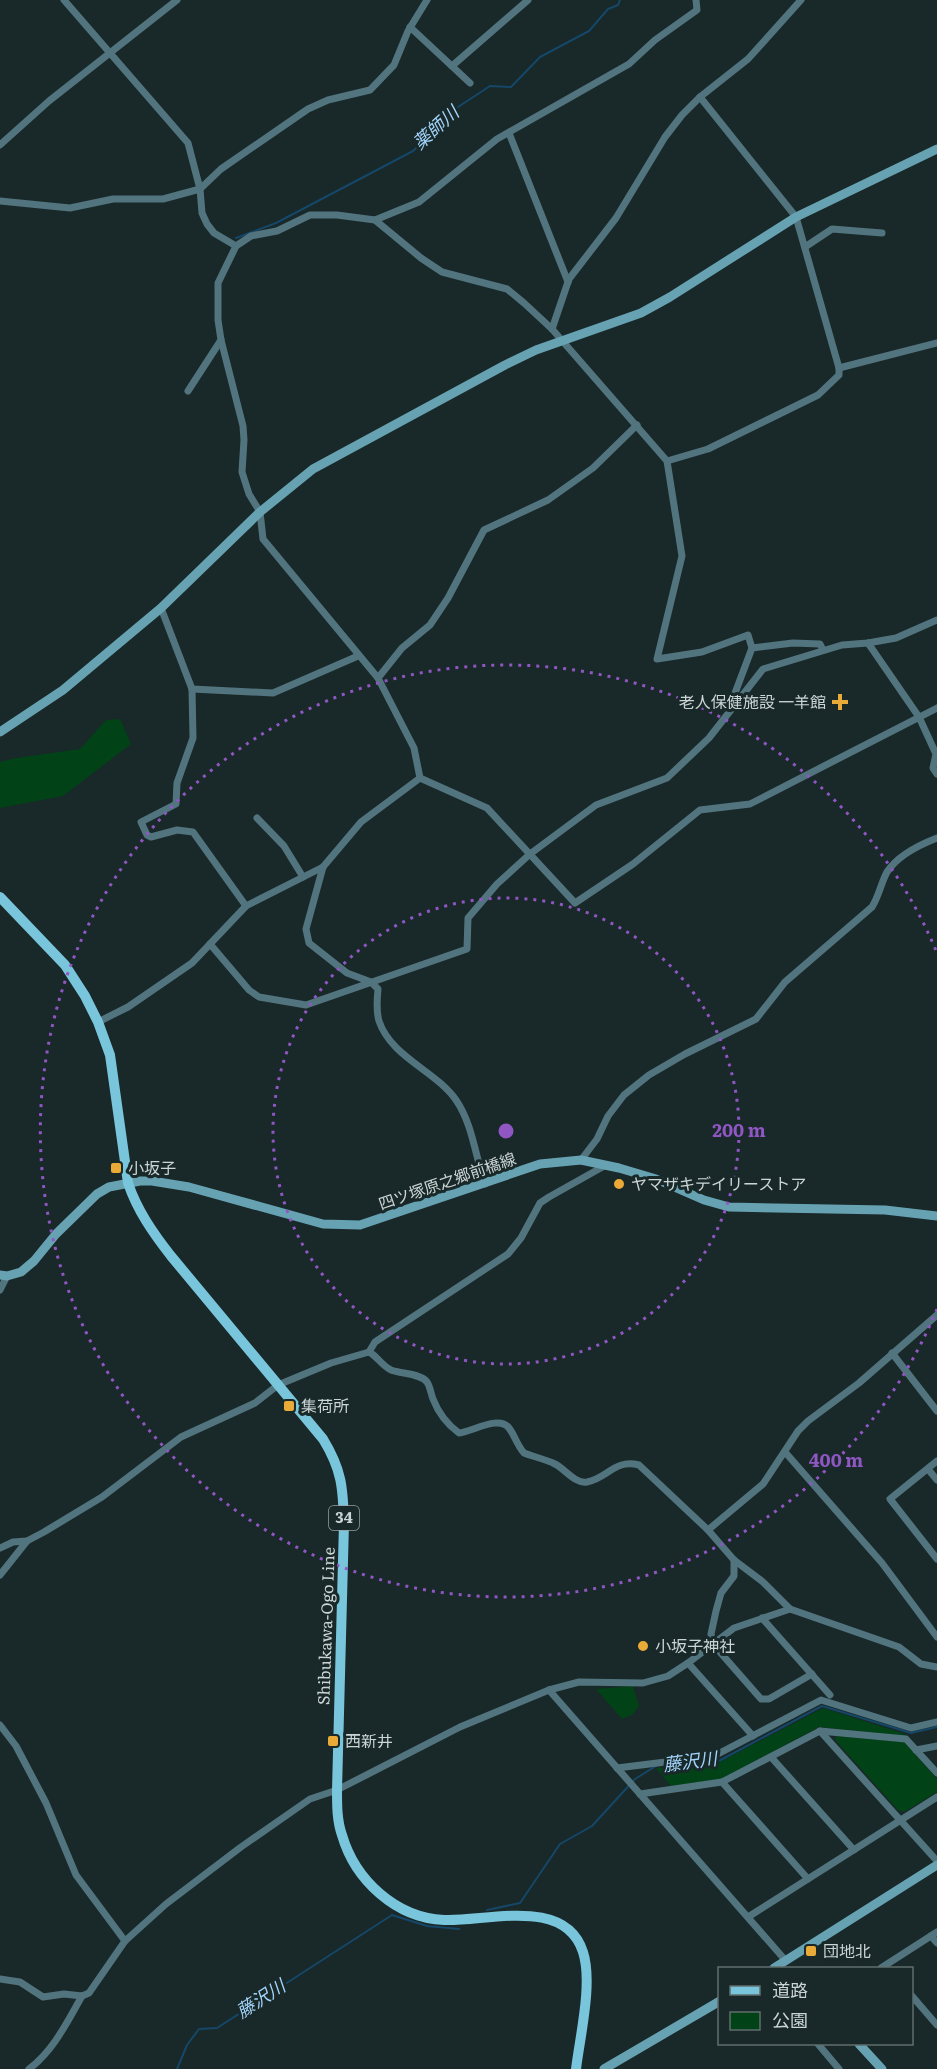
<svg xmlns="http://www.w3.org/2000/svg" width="937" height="2069" viewBox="0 0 937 2069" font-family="Literata,'Noto Sans JP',serif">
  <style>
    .green { fill: #024217 }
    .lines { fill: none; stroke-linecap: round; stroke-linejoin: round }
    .stream { stroke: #154769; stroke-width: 2 }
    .street { stroke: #51747f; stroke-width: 7 }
    .secondary { stroke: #67a2b3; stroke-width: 9 }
    .primary { stroke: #78c5dc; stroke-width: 10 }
    .ring { fill: none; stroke: #8f56c4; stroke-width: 3; stroke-dasharray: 3 6 }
    .poi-dot { fill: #eaaa38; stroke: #192828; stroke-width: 2 }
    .labels { text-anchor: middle; stroke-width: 6; stroke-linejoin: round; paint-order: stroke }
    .shield { fill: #192828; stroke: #96a1a1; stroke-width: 1.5 }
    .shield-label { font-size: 15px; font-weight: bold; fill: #cbd5d5 }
    .poi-label { font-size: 16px; fill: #cbd5d5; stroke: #192828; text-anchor: start }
    .street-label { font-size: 16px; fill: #cbd5d5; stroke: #192828 }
    .water-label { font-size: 18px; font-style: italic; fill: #a2d4fc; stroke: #192828 }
    .centre { fill: #8f56c4; stroke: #192828; stroke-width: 3 }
    .ring-label { font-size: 18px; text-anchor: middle; font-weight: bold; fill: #8f56c4; stroke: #192828; stroke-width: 6; stroke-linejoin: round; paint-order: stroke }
  </style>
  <rect width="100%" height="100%" fill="#192828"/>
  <g class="green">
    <polygon points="120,719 131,744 63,796 0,808 0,762 16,758 80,749 106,720"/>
    <polygon points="633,1686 639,1706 632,1715 622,1719 596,1689"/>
    <polygon points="823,1708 905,1734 906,1736 819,1727 721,1779 671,1786 656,1768 716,1764"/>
    <polygon points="837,1736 904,1742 937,1779 937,1792 904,1812 898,1810 836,1741 835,1738"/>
  </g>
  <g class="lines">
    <g class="stream">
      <polyline points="236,238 276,223 413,151 458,107 490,86 511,87 540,57 589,31 608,9 618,5 620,0"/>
      <polyline points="665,1765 717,1762 822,1706 911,1733 937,1727"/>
      <polyline points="487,1910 520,1903 560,1844 592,1826 635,1779 656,1766"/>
      <polyline points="177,2069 187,2045 199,2029 217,2028 392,1915 427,1926 459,1929"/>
    </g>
    <g class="street">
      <polyline points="64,0 188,143 200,189 202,213 207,224 214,233 236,246"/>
      <polyline points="410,27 470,83"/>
      <polyline points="452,66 528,0"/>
      <polyline points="509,133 568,282"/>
      <polyline points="0,145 49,101 177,0"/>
      <polyline points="0,201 70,208 113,199 163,199 200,189 221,169 308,109 328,100 370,90 394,65 408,31 427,0"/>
      <polyline points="375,220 421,258 442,272 507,289 524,303 552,329 667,461 682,556 657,659 702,652 748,635 752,648 729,709"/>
      <polyline points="805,247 832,229 882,233"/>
      <polyline points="552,329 569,279 616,218 665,137 682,115 700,97 748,59 801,0"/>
      <polyline points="839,368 937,343"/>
      <polyline points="188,391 221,340"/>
      <polyline points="667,461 708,449 818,395 839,375 839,368 796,217 700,97"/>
      <polyline points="161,608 192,689 193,738 177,783 176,804 141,822 147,835 151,837 177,830 193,832 246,906"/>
      <polyline points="868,643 919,717 936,754 933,768 937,774"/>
      <polyline points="752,648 793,643 820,644 823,650"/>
      <polyline points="378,678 402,648 430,625 448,598 484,530 548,500 593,468 637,425"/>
      <polyline points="192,689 273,693 358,656"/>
      <polyline points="420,778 414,748 378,678 263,539 260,512 249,494 242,472 244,440 243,426 221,340 218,320 218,283 236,246 251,236 277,231 310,215 337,215 375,220 419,202 497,139 629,64 655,40 697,10 696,0"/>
      <polyline points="420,778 487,808 575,903 633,864 700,810 750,804 937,708"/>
      <polyline points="257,818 284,846 303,877"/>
      <path d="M 323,867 L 306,929 L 309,943 L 347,973 L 371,982 L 378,989 C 377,999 376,1011 379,1021 C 391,1057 436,1071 456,1100 C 473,1125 475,1156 485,1184"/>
      <polyline points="210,944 249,990 259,997 306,1005 467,949 468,918 497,884 530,854 596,805 667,778 709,738 763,669 842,645 868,643 896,638 937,620"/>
      <polyline points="98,1022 128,1007 192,963 246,906 323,867 361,822 420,778"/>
      <path d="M 581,1160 L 597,1139 L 608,1116 L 624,1095 L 649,1075 L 685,1054 L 756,1019 L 785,982 L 872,907 C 879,896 881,883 887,872 C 898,855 919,845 937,838"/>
      <polyline points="0,1290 7,1276"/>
      <polyline points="369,1352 375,1342 508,1254 521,1238 540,1203 549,1197 606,1165"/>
      <polyline points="892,1353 937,1411"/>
      <polyline points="785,1452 882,1563 937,1637"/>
      <polyline points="937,1461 890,1499 937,1559"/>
      <polyline points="928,1469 937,1480"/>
      <polyline points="708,1530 763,1484 798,1431 808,1421 859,1383 937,1315"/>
      <path d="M 0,1548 L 13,1542 L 27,1541 L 44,1532 L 102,1497 L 181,1437 L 255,1403 L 278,1385 L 331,1363 L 369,1352 C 377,1356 382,1366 391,1370 C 401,1374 420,1373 427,1382 C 430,1386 431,1394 433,1399 C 438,1412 448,1425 459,1433 C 474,1431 499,1415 509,1428 C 515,1436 517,1445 524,1453 C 534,1457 545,1459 555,1464 C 565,1469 575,1484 587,1482 C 608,1478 614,1459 639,1465 L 708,1530 L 734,1560 L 763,1582 L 790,1609 L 899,1647 L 921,1664 L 937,1667"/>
      <polyline points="734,1560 734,1576 721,1593 716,1611 711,1634 712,1643 761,1699 769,1699 812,1674"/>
      <polyline points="0,1575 27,1541"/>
      <polyline points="762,1618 830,1695"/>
      <polyline points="688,1663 753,1736"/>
      <polyline points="549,1690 786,1961"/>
      <polyline points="0,1725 16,1746 46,1803 76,1875 125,1941"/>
      <polyline points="820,1731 906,1739 937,1773"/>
      <polyline points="916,1750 937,1746"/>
      <polyline points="771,1757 854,1850"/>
      <polyline points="617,1768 714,1756 821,1700 911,1728 937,1722"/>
      <polyline points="722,1782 808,1879"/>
      <polyline points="640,1794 722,1782 820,1731 937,1861"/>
      <polyline points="748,1917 937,1797"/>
      <polyline points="931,1936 937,1943"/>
      <polyline points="881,1968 937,1932"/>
      <polyline points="0,1979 20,1982 43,1997 64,1994 82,1996 89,1993 125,1941 166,1904 241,1847 310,1799 337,1790 460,1727 549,1690 579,1682 643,1683 668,1676 688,1663 734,1628 790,1609"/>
      <polyline points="912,1996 937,2025"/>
      <polyline points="818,2044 839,2069"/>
      <path d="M 29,2069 C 54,2050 67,2022 82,1996"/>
    </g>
    <g class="secondary">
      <polyline points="0,732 63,690 161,608 260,512 313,469 505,365 536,350 641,313 670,297 796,217 937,149"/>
      <polyline points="0,1275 7,1276 21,1272 34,1261 56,1234 97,1194 109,1187 140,1181 152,1181 189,1187 323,1224 360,1225 540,1164 581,1160 619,1168 656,1179 704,1200 729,1207 885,1210 937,1216"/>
      <polyline points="774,1968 937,1865"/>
      <polyline points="859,2044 882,2069"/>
      <polyline points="604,2069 720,2001"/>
    </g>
    <path class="primary" d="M 0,897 L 65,965 L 85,996 L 98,1022 L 110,1055 L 128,1183 C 137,1210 153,1233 171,1256 L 323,1439 C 342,1470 343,1488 344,1523 L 337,1790 C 337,1806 337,1821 342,1835 C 355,1880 396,1918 444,1920 C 486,1922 565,1896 583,1952 C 593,1983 580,2036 576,2069"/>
  </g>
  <g class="ring">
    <circle cx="506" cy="1131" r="233"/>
    <path d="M937 1309A466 466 0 1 1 937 953"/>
  </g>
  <g class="poi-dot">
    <path d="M837 693h6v6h6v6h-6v6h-6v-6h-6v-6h6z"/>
    <rect x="110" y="1162" width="12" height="12" rx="3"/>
    <circle cx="619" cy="1184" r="6"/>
    <rect x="283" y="1400" width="12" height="12" rx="3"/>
    <circle cx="643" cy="1646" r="6"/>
    <rect x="327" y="1735" width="12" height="12" rx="3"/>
    <rect x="805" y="1945" width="12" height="12" rx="3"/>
  </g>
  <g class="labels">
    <rect class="shield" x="329" y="1506" width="30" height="24" rx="4.5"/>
    <g class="shield-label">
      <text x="344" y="1523">34</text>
    </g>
    <g class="poi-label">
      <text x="826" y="708" text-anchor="end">老人保健施設 一羊館</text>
      <text x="128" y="1174">小坂子</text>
      <text x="631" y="1190">ヤマザキデイリーストア</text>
      <text x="301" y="1412">集荷所</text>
      <text x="655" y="1652">小坂子神社</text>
      <text x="345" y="1747">西新井</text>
      <text x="823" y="1957">団地北</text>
    </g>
    <g class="street-label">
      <text transform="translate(447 1181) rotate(-19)" y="6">四ツ塚原之郷前橋線</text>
      <text transform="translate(326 1626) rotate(-88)" y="6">Shibukawa-Ogo Line</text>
    </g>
    <g class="water-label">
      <text transform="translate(436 128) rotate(-42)" y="6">薬師川</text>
      <text transform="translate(690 1762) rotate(-7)" y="6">藤沢川</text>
      <text transform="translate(261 1999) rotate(-33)" y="6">藤沢川</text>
    </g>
  </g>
  <circle cx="506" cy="1131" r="9" class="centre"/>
  <g class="ring-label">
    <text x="739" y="1137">200 m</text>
    <text x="836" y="1467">400 m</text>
  </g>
  <rect x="718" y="1967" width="195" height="78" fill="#192828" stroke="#606d6d" stroke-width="1.5"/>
  <rect x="730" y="1986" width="30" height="9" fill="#78c5dc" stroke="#606d6d" stroke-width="1.5"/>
  <text x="772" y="1997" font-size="18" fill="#cbd5d5">道路</text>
  <rect x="730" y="2012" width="30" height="18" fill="#024217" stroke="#606d6d" stroke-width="1.5"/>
  <text x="772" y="2027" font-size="18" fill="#cbd5d5">公園</text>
</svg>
